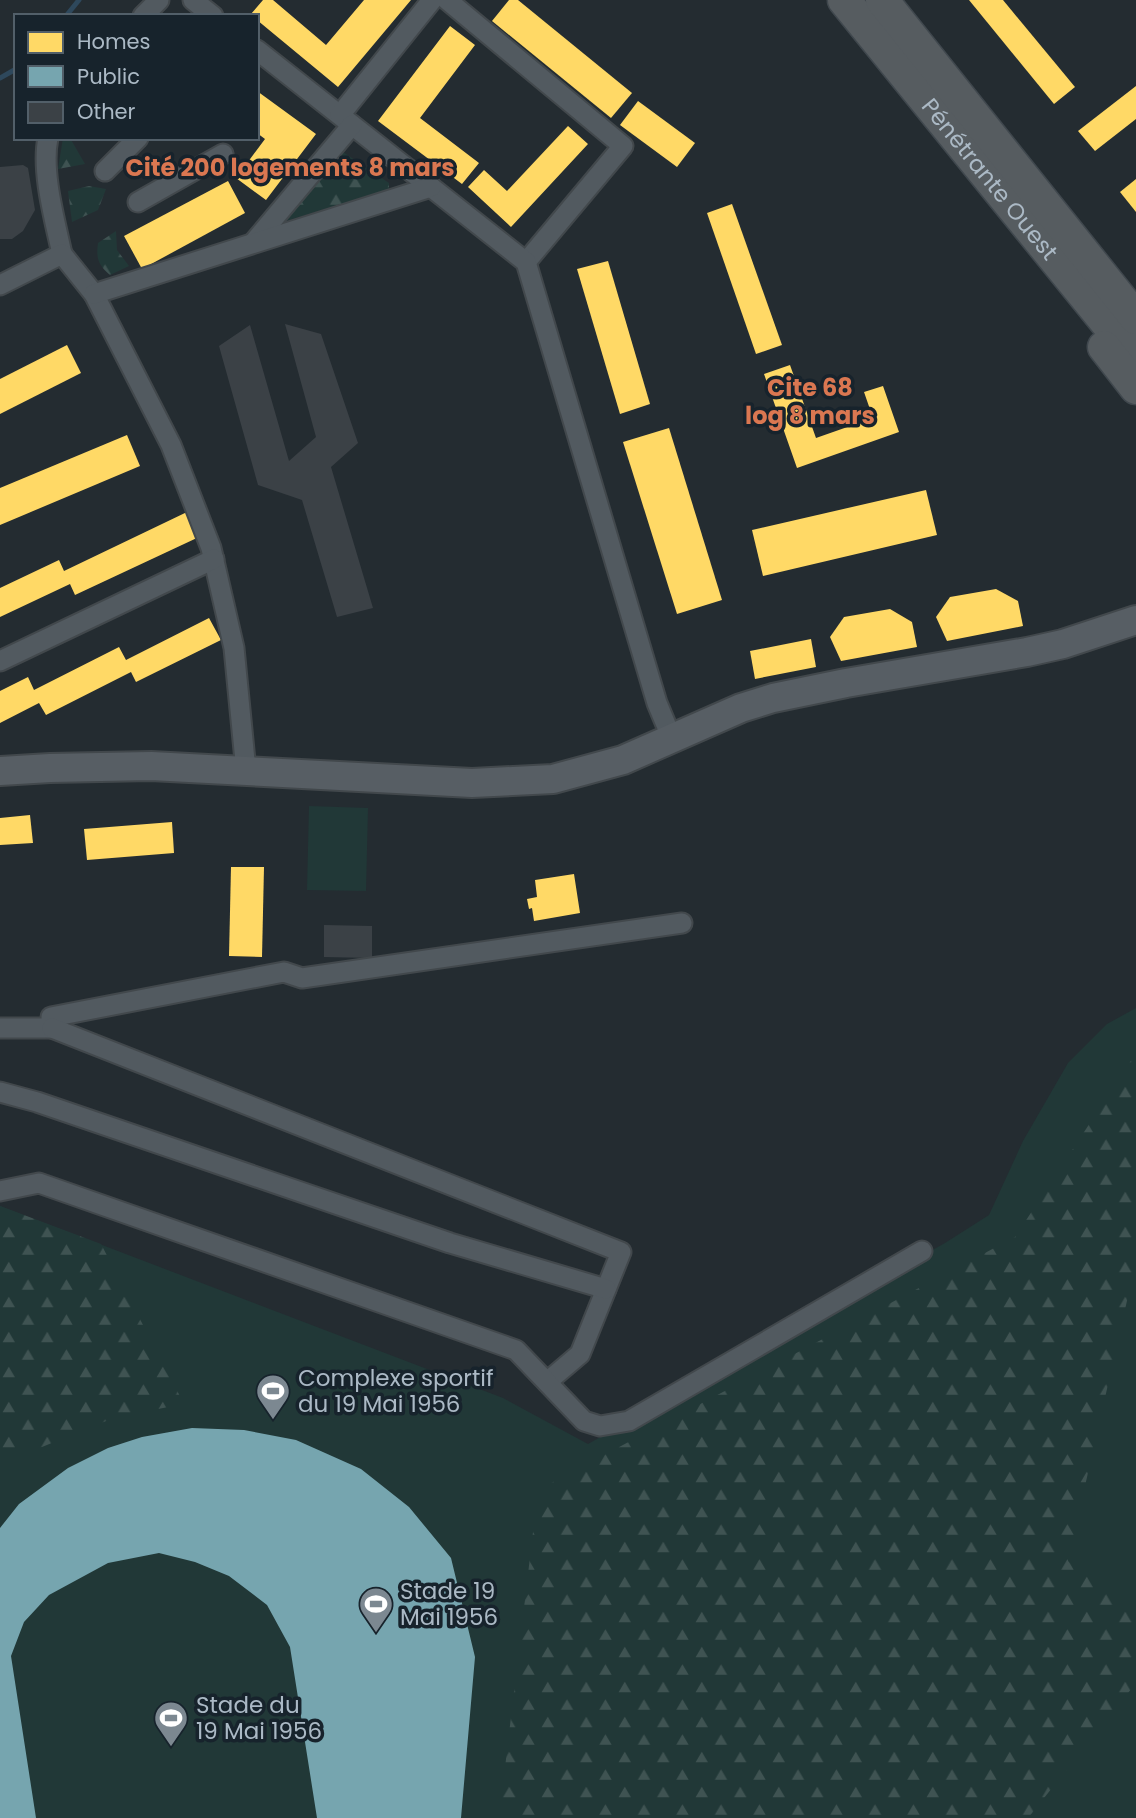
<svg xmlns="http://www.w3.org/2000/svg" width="1136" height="1818" viewBox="0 0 1136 1818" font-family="Poppins,sans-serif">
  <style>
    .green { fill: #213837 }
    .forest { fill: url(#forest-firs) }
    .homes { fill: #ffd966 }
    .public { fill: #76a5af }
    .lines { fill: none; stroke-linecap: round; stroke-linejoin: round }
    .stream { stroke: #2e485c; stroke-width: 5 }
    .building { fill: #3b4146 }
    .minor-casing { stroke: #42484c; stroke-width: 23 }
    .secondary-casing { stroke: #42484c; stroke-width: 32 }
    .trunk-casing { stroke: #40484e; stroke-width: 35 }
    .minor { stroke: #525a60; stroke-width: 19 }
    .secondary { stroke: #575e64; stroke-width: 28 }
    .trunk { stroke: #565c60; stroke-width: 32 }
    .labels { text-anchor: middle; stroke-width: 7; stroke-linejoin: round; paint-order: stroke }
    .street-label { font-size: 23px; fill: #abb9c5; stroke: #17232c }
    .poi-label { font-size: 23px; fill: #abb9c5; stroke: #17232c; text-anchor: start }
    .neighbourhood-label { font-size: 24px; font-weight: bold; fill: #da7751; stroke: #17232c }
  </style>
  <defs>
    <pattern id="forest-firs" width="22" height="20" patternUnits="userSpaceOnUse" patternTransform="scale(1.75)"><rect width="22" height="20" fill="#213837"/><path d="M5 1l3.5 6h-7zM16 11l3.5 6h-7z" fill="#3f5352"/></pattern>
  </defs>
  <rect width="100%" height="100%" fill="#242c31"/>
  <g class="green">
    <polygon points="309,806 368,808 366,891 307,890"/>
    <polygon points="1136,1008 1136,1818 0,1818 0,1206 503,1398 588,1444 945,1243 989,1215 1023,1141 1068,1063 1107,1024"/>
  </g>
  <g class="forest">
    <polygon points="63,138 70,138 85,164 58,169"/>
    <polygon points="340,150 389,183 389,189 286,221"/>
    <polygon points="89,186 106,189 98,210 72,222 68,191"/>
    <path d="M 116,231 L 117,250 L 129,266 L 110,275 C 98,265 96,258 98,243 Z"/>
    <polygon points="1136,1053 1136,1261 1068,1561 1136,1611 1136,1683 1028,1818 499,1818 538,1490 1015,1237"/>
    <polygon points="0,1206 101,1244 184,1404 116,1417 0,1464"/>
  </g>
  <g class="homes">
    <polygon points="263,0 273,0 326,45 364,0 411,0 338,87 257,20 257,16 251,14"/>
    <polygon points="509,0 518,0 632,93 611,118 492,21"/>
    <polygon points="969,0 1003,0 1075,87 1054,104"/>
    <polygon points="450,26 475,45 420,118 479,163 462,184 378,121"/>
    <polygon points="1136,86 1136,119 1095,151 1078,131"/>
    <polygon points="257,91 316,134 266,200 236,178 265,139 257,133"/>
    <polygon points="638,101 695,143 677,167 620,125"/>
    <polygon points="568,126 588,144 511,227 468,187 484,170 507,191"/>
    <polygon points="1136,179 1136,212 1120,192"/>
    <polygon points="228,181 245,213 142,269 124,236"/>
    <polygon points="732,204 782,345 756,354 707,213"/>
    <polygon points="608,261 650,404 620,414 577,269"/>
    <polygon points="67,345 81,373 0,414 0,379"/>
    <polygon points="790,365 816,438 873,418 864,392 883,386 899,432 797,468 764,374"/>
    <polygon points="669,428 722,600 677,614 623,442"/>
    <polygon points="127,435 140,466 0,525 0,488"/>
    <polygon points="926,490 937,535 763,576 752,530"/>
    <polygon points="187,512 199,537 75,595 70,584 0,617 0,588 59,560 64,571"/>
    <polygon points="996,589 1018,601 1023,626 947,641 936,617 950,597"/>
    <polygon points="890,609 912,622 917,647 841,661 830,637 844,617"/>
    <polygon points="209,618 221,640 136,682 131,672 46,715 39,703 0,723 0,691 28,677 34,690 119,647 126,660"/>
    <polygon points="811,639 816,667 755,679 750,651"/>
    <polygon points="30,815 33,843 0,845 0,818"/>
    <polygon points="172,822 174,853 87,860 84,829"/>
    <polygon points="231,867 264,867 262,957 229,956"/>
    <polygon points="574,874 580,913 534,921 532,908 529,909 527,899 537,897 535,880"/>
  </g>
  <polygon class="public" points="192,1428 244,1430 296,1440 361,1469 409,1507 451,1558 475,1657 461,1818 317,1818 290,1647 267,1605 229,1576 195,1562 159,1553 108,1563 49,1595 24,1622 11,1656 36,1818 0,1818 0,1528 19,1504 68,1468 108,1448 142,1437"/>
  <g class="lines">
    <g class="stream">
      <polyline points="66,16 79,0"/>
      <polyline points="0,78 16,69"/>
    </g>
  </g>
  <g class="building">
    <polygon points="23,165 28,168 35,210 23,231 12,239 0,239 0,167"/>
    <polygon points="285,324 321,334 358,443 331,467 373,608 337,617 302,500 258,485 219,346 250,325 289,461 316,437"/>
    <polygon points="324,925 372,926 372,958 324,957"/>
  </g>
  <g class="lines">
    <g class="minor-casing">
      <g id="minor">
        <polyline points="193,0 213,16"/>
        <polyline points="447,0 623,146 526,262"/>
        <polyline points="143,16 159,0"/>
        <polyline points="257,50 526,262 657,703 672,739"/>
        <polyline points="340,115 432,0"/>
        <path d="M 48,138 C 41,171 55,221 62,254"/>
        <polyline points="105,171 138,138"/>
        <polyline points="138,202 223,154"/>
        <polyline points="254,242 352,125"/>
        <polyline points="0,285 62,254 94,294 171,445 211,548 234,648 246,771"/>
        <polyline points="94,294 431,187"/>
        <polyline points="0,661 214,559"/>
        <polyline points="0,1028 52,1028 51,1017 284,972 302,978 682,923"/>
        <polyline points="52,1028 621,1252 580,1354 547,1382"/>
        <polyline points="0,1092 37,1102 450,1243 606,1289"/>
        <polyline points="0,1191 39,1183 516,1350 584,1421 600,1426 629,1421 922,1251"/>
      </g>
    </g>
    <g class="secondary-casing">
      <polyline id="secondary" points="0,771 50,768 151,766 472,783 553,779 623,760 741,708 773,698 846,683 1027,652 1063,644 1136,620"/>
    </g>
    <g class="trunk-casing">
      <g id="trunk">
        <path id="s1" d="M 844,0 L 1136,359"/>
        <polyline points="882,0 1136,318"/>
        <polyline points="1104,347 1136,388"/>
      </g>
    </g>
    <use href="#minor" class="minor"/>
    <use href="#secondary" class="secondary"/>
    <use href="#trunk" class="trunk"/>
  </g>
  <defs>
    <g id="stadium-pin" transform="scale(1.75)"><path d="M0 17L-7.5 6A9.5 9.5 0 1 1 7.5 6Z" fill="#7c8891" stroke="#17232c"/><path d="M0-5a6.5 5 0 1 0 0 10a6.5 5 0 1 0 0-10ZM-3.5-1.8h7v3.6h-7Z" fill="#fff"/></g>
  </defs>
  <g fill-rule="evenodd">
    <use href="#stadium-pin" x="273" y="1391"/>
    <use href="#stadium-pin" x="376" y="1604"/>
    <use href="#stadium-pin" x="171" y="1718"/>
  </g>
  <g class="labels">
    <g class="street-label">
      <text dy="8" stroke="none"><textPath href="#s1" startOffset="231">Pénétrante Ouest</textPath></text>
    </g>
    <g class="poi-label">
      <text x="298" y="1386">Complexe sportif<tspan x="298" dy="26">du 19 Mai 1956</tspan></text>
      <text x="400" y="1599">Stade 19<tspan x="400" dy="26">Mai 1956</tspan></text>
      <text x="196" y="1713">Stade du<tspan x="196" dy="26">19 Mai 1956</tspan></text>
    </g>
    <g class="neighbourhood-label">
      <text x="290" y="176">Cité 200 logements 8 mars</text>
      <text x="810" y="396">Cite 68<tspan x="810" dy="28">log 8 mars</tspan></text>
    </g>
  </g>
  <rect x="14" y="14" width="245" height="126" fill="#17232c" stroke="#525f69" stroke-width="2"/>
  <rect x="28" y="32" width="35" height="21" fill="#ffd966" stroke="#525f69" stroke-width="2"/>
  <text x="77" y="49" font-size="21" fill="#abb9c5">Homes</text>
  <rect x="28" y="66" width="35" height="21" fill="#76a5af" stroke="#525f69" stroke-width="2"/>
  <text x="77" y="84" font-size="21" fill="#abb9c5">Public</text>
  <rect x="28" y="102" width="35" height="21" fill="#3b4146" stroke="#525f69" stroke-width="2"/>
  <text x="77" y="119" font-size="21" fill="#abb9c5">Other</text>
</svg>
